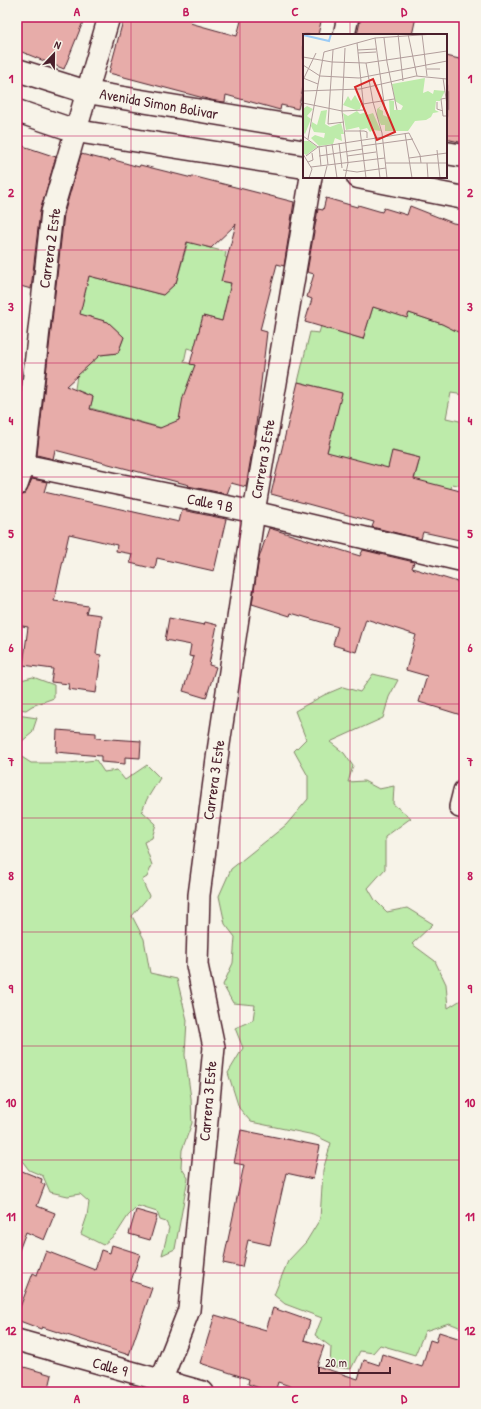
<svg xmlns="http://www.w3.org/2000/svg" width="481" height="1409" viewBox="0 0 481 1409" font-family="'Patrick Hand',sans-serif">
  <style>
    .green { fill: #bdebaa; stroke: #84856a }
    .building { fill: #e7aca9; stroke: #4a1f2b; fill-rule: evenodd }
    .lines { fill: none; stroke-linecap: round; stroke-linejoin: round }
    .street-casing { stroke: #4a1f2b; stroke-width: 24 }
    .secondary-casing { stroke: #4a1f2b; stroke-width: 25 }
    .street { stroke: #f7f3e8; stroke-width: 21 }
    .secondary { stroke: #f7f3e8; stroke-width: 22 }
    .grid { fill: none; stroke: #c2185b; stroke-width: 1; stroke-opacity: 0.55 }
    .labels { text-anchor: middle; stroke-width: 4; stroke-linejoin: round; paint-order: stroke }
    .street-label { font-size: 15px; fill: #4a1f2b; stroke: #f7f3e8 }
    .inset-river { fill: none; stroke: #9acbf6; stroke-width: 2 }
    .inset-road { fill: none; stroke: #b29e9c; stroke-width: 1 }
    .view { fill: #d62828; fill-opacity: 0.15; stroke: #d62828; stroke-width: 2 }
    .inset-edge { fill: none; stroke: #4a1f2b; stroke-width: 2 }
    .neatline { fill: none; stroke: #c2185b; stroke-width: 1.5 }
    .grid-label { font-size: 13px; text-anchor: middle; font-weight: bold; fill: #c2185b }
  </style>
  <rect width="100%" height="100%" fill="#f7f3e8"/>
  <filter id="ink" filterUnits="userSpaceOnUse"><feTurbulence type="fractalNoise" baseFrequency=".025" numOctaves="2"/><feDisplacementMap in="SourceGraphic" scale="8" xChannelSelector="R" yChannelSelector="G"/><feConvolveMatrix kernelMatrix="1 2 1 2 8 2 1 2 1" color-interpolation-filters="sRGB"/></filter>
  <g filter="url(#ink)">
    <g class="green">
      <polygon points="196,214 213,218 206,247 226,252 225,257 227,258 222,281 249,288 226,304 222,321 203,316 194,350 187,348 184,362 195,365 182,406 176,432 90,408 93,397 75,389 77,375 100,355 118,353 124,337 108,322 71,312 76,291 85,293 89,276 163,295 176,283"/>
      <polygon points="373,307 407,317 409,313 442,324 464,334 464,395 451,393 446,418 464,422 464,486 452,484 441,536 410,495 420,458 393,451 384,481 327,452 330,442 320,439 322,388 298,382 310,332 319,333 321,326 363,339"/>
      <polygon points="373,674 398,680 389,697 383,718 330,742 344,753 353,766 348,782 364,781 379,789 394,786 393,804 411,818 385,837 385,869 368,888 375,900 387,912 407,908 433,924 412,944 435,961 446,984 448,1008 464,998 464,1329 449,1323 425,1331 415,1355 380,1345 373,1353 360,1351 351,1369 330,1366 331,1347 315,1335 322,1318 285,1304 274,1295 288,1261 306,1242 320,1219 323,1170 331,1143 314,1135 251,1122 239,1108 228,1073 243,1048 235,1028 253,1020 255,1005 233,1003 223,985 233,963 235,937 225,924 219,896 231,869 286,825 308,799 308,776 294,751 306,739 295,711 324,695 343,687 360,692"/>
      <polygon points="33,677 54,685 54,698 32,706 26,710 17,709 17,681"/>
      <polygon points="17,715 37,718 32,733 21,742 17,741"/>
      <polygon points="17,754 31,763 69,763 96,760 104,772 117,770 125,780 147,765 160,778 147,799 142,811 156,824 152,838 144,842 152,865 147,877 142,880 149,896 132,916 144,939 150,973 177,979 187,1020 185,1055 191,1098 192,1123 182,1150 181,1167 188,1178 175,1249 162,1255 169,1228 166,1222 160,1220 157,1212 138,1206 128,1216 117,1233 103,1245 81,1234 87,1216 89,1202 80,1194 68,1196 50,1192 43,1176 29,1170 17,1154"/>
    </g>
    <g class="building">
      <polygon points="17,17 85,17 64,69 17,50"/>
      <polygon points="124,17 192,17 190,23 237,36 242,17 322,17 318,35 304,35 304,85 298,109 281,105 280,110 226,95 225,102 215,101 109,73"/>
      <polygon points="361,17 416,17 412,35 357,35"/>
      <polygon points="446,56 464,60 464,143 446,139"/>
      <polygon points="17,144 56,157 40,211 31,289 17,285"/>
      <path d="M 81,154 L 110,161 L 111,159 L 139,167 L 140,165 L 192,178 L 192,176 L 294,202 L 284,266 L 277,264 L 260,330 L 267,332 L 255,433 L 246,487 L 231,483 L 227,494 L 188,486 L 189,485 L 55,450 L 53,459 L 37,455 L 64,214 ZM 236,224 L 221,281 L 231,283 L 222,321 L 203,316 L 190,364 L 195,365 L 183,397 L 179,420 L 160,428 L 90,409 L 93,397 L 66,386 L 100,355 L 118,353 L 124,337 L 108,322 L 80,314 L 89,276 L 163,295 L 176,283 L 187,242 L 211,248 Z"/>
      <polygon points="326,198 357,207 358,205 382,212 384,208 407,215 410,206 453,223 464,225 464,335 442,324 409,313 407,318 373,307 363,339 305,322 312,299 307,297 314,274 307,272 318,209 323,210"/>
      <polygon points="298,382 342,393 327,452 388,468 392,451 420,458 414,479 464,492 464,541 423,532 421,539 372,527 374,522 271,494"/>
      <polygon points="32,479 47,482 44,492 179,522 182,510 226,519 214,571 157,558 155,569 130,563 132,554 116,551 117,545 69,534 54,601 88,606 86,613 101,615 96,654 101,655 96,693 68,689 69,684 51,682 53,669 23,665 28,627 17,625 17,497 25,494"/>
      <polygon points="269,528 360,556 363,550 414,562 412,568 464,584 464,704 461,715 419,702 427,676 406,670 416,635 366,619 356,652 333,645 338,627 291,613 290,616 252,604 259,558"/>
      <polygon points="169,618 204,625 205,622 217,625 209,665 216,667 206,698 183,691 194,657 189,656 191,645 165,640"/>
      <polygon points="57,730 96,733 96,738 141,741 140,758 125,757 125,764 101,762 101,756 56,752"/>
      <polygon points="241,1130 320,1146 313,1179 286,1173 270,1245 248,1240 242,1267 223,1263 244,1165 234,1163"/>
      <polygon points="17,1169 42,1179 41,1183 45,1185 37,1206 55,1213 44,1240 26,1232 18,1253"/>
      <polygon points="136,1210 157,1216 150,1240 129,1234"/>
      <polygon points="112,1245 140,1254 131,1281 152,1288 129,1355 42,1327 41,1329 17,1320 17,1315 33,1273 37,1275 46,1251 95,1270 101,1250 110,1253"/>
      <polygon points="273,1308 310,1321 304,1340 324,1346 317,1366 358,1379 364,1360 379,1365 382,1354 422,1367 430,1340 436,1342 439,1332 464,1340 464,1392 307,1392 278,1382 275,1392 271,1392 248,1384 249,1379 200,1363 215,1315 266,1330"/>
      <polygon points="17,1365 52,1375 48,1392 17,1392"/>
    </g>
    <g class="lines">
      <g class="street-casing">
        <g id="street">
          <polyline points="344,35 348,17"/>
          <polyline points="24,465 254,512 464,561"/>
          <polyline points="17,485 24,465 52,212 109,17"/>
          <polyline points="460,807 464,791"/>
          <polyline points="17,1340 203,1392"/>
          <polyline points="158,1392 161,1381 189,1310 214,1047 197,965 199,895 218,751 254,512 311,177"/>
        </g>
      </g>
      <g class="secondary-casing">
        <g id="secondary">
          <polyline points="17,70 87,92 304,128"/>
          <polyline points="17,111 76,131 304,167"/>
          <polyline points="446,153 464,156"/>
          <polyline points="358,177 464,198"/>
        </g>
      </g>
      <use href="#street" class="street"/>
      <use href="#secondary" class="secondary"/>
    </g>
  </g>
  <path class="grid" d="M 131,17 L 131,1392M 240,17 L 240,1392M 350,17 L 350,35M 17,136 L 304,136M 446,136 L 464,136M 350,177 L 350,1392M 17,250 L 464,250M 17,363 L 464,363M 17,477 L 464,477M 17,591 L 464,591M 17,704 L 464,704M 17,818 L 464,818M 17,932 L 464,932M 17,1046 L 464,1046M 17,1160 L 464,1160M 17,1273 L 464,1273"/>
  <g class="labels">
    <g class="street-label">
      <text transform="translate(159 104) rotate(10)" y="5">Avenida Simon Bolivar</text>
      <text transform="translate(50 248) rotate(-82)" y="5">Carrera 2 Este</text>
      <text transform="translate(263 459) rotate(-80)" y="5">Carrera 3 Este</text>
      <text transform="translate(210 503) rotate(11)" y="5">Calle 9 B</text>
      <text transform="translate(214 780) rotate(-82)" y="5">Carrera 3 Este</text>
      <text transform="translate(208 1101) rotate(-85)" y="5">Carrera 3 Este</text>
      <text transform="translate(110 1367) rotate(16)" y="5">Calle 9</text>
    </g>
  </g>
  <g transform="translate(303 34)">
    <rect width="144" height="144" fill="#f7f3e8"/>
    <path d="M 122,44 L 120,59 L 125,57 L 130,60 L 131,56 L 142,57 L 137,67 L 133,67 L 132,76 L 136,78 L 130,79 L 128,83 L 123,86 L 112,87 L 105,97 L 82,97 L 82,91 L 78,91 L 74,82 L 74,75 L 78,72 L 76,75 L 80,77 L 80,81 L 87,84 L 86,66 L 91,67 L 91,76 L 98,76 L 100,72 L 92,67 L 89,50 ZM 52,61 L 58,71 L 57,75 L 53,76 L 40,71 L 45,62 L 48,67 ZM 4,72 L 10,75 L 4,82 L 8,85 L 2,100 L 0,98 L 0,75 ZM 24,76 L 22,90 L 27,93 L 38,89 L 41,100 L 38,100 L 39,107 L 32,104 L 30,110 L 16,112 L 8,104 L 12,101 L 21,104 L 22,99 L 11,98 L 8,92 L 9,88 L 14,91 L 18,77 ZM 54,77 L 57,80 L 64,78 L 64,81 L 70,79 L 78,97 L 70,96 L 67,98 L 64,94 L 57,96 L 56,93 L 43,96 L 41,85 L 44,86 L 41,85 L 40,79 L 45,82 ZM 0,107 L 6,107 L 14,113 L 3,121 L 0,119 Z" fill="#bdebaa"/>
    <path class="inset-river" d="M 0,1 L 26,7 L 28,0"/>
    <path class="inset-road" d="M 95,0 L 100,47M 105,0 L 114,42M 119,0 L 124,42M 72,4 L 82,76M 81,4 L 84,28 L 94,76M 30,16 L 25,90 L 41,88M 55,16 L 73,15M 55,19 L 73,18M 0,23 L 29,28 L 63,29 L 144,17M 63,29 L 70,68 L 79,99 L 84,144M 0,31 L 17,42 L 56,44 L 144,27M 124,35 L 137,35M 0,44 L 15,50M 1,44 L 13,19M 140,44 L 144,71M 0,57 L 57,55 L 113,42 L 144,45M 144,64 L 138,65 L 140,82 L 144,82M 134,68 L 134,75 L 140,77M 0,69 L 39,77 L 61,76 L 54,9M 60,70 L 91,65M 57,96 L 63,144M 42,97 L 61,97 L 64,98 L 64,104M 102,99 L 109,144M 0,102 L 15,113 L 106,99 L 117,121 L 118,129M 72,103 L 77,144M 5,105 L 21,18 L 72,4 L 132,0M 36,109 L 39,134M 29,110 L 34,144M 16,112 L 18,132M 23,112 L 25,131M 59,112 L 110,105M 134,116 L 137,144M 0,120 L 9,135 L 6,144M 3,122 L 15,113M 16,122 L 60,115M 44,122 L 73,118M 106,124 L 144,119M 5,128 L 10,126 L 9,119M 82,129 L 144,129M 124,129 L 125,144M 8,133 L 82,124M 40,136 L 54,138 L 83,134M 21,144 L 24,132M 42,144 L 45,129 L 39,77 L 42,14"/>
    <path class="view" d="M 70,45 L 92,98 L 74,106 L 52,53 Z"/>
    <rect width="144" height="144" class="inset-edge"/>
  </g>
  <rect width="481" height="1409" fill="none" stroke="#f7f3e8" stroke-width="44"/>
  <g transform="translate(54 54) rotate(22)" stroke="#f7f3e8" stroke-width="3" paint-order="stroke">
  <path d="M0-3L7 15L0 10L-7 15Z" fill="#4a1f2b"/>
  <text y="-6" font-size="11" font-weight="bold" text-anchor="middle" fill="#4a1f2b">N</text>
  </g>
  <path d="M319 1367v6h71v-6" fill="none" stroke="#4a1f2b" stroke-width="2"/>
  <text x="325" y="1367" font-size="12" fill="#4a1f2b" stroke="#f7f3e8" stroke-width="3" paint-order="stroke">20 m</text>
  <rect x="22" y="22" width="437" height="1365" class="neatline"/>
  <g class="grid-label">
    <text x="77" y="16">A</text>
    <text x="186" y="16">B</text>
    <text x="295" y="16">C</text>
    <text x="404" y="16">D</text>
    <text x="11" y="83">1</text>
    <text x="470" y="83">1</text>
    <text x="11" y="197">2</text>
    <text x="470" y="197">2</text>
    <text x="11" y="311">3</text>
    <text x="470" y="311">3</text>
    <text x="11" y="425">4</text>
    <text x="470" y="425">4</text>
    <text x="11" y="538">5</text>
    <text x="470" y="538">5</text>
    <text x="11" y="652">6</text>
    <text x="470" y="652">6</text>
    <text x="11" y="766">7</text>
    <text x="470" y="766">7</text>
    <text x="11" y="880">8</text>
    <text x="470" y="880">8</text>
    <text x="11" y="993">9</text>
    <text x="470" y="993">9</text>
    <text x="11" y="1107">10</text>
    <text x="470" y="1107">10</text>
    <text x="11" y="1221">11</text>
    <text x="470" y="1221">11</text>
    <text x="11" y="1335">12</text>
    <text x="470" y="1335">12</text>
    <text x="77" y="1403">A</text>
    <text x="186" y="1403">B</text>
    <text x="295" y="1403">C</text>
    <text x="404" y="1403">D</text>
  </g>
</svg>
